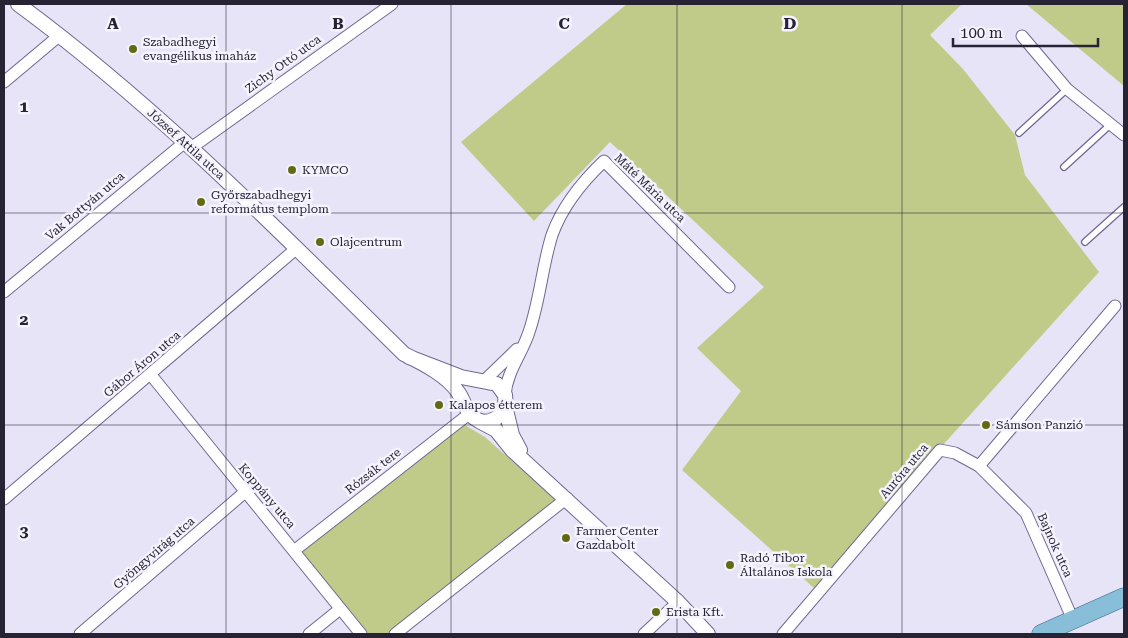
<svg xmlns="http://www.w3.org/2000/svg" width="1128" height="638" viewBox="0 0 1128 638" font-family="'Roboto Serif',serif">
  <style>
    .green { fill: #c0cb89 }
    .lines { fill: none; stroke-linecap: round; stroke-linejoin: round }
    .service-casing { stroke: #726793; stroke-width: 8 }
    .minor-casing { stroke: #726793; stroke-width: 13 }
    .tertiary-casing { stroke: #726793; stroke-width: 16 }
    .primary-casing { stroke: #346b8f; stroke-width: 19 }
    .service { stroke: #fff; stroke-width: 5.5 }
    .minor { stroke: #fff; stroke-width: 11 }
    .tertiary { stroke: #fff; stroke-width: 14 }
    .primary { stroke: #89bed9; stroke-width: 18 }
    .grid { fill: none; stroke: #272234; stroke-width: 1; stroke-opacity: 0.55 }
    .poi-dot { fill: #626b11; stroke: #f5f3fd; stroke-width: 2 }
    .labels { text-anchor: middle; stroke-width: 5; stroke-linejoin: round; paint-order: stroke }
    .poi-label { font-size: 12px; fill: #272234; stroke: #f5f3fd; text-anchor: start }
    .street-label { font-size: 12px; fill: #272234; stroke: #f5f3fd }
    .grid-label { font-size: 16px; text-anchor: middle; font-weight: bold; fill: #272234; stroke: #f5f3fd; stroke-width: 5; stroke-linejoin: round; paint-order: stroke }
  </style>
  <rect width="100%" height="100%" fill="#e8e4f8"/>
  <g class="green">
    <polygon points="627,4 962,4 930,35 963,69 1015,135 1025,175 1099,272 814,588 682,470 741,391 697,348 764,287 610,142 534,221 461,142"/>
    <polygon points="1026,4 1124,4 1124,86"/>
    <polygon points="463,424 485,437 556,500 389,634 367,634 300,550"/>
  </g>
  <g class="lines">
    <g class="service-casing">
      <g id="service">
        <polyline points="1019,133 1067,89"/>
        <polyline points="1064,167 1111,124"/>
        <polyline points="1085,242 1124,207"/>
      </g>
    </g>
    <g class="minor-casing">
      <g id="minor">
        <polyline points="1022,36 1067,89 1124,135"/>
        <polyline points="4,82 60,35"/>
        <polyline points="191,148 392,4"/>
        <polyline points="4,292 185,142"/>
        <polyline points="151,375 361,634"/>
        <polyline points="484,381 517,349"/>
        <path d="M 505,395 C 507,371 522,354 529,332 C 540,300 542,267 552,235 C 562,207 583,181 604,161 L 729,287"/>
        <polyline points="979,466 1026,513 1073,620"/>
        <polyline points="4,499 297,248"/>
        <polyline points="295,550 469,414"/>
        <polyline points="80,634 245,492"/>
        <polyline points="309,634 340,609"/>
        <polyline points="395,634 567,498"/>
        <polyline points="644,634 678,602"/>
        <polyline points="783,634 940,450 955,453 979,466 1115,306"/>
      </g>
    </g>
    <g class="tertiary-casing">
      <g id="tertiary">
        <path d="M 18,4 C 158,107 280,232 404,354 C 422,363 447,375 458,392 C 467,405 466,419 485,422 C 500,420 507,410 505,395 L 497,384 L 461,377 L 409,357"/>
        <polyline points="505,406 512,435 520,450"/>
        <polyline points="479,421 496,430 512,450 678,602 708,634"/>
      </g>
    </g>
    <g class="primary-casing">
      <polyline id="primary" points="1041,634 1124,597"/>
    </g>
    <use href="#service" class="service"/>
    <use href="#minor" class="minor"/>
    <use href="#tertiary" class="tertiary"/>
    <use href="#primary" class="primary"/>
  </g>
  <path class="grid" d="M 226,4 L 226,634M 451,4 L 451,634M 677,4 L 677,634M 902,4 L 902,634M 4,213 L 1124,213M 4,425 L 1124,425"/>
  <g class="poi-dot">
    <circle cx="133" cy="49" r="5"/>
    <circle cx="292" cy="170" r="5"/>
    <circle cx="201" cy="202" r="5"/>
    <circle cx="320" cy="242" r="5"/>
    <circle cx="439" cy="405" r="5"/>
    <circle cx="986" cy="425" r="5"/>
    <circle cx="566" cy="538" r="5"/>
    <circle cx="730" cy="565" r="5"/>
    <circle cx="656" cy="612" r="5"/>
  </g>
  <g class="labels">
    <g class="poi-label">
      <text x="143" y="46">Szabadhegyi<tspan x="143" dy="14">evangélikus imaház</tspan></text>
      <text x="302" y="174">KYMCO</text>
      <text x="211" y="199">Győrszabadhegyi<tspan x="211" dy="14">református templom</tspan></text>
      <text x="330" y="246">Olajcentrum</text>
      <text x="449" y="409">Kalapos étterem</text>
      <text x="996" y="429">Sámson Panzió</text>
      <text x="576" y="535">Farmer Center<tspan x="576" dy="14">Gazdabolt</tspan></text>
      <text x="740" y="562">Radó Tibor<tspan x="740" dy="14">Általános Iskola</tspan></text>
      <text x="666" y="616">Erista Kft.</text>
    </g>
    <g class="street-label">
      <text transform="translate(283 64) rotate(-36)" y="4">Zichy Ottó utca</text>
      <text transform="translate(186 144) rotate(42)" y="4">József Attila utca</text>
      <text transform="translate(650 188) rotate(44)" y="4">Máté Mária utca</text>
      <text transform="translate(85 206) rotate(-40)" y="4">Vak Bottyán utca</text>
      <text transform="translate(142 364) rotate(-40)" y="4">Gábor Áron utca</text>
      <text transform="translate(373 471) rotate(-38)" y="4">Rózsák tere</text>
      <text transform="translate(904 471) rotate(-50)" y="4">Auróra utca</text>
      <text transform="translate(267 496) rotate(50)" y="4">Koppány utca</text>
      <text transform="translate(1055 545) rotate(66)" y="4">Bajnok utca</text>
      <text transform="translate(154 553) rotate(-41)" y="4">Gyöngyvirág utca</text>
    </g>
  </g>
  <g class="grid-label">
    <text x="113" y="29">A</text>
    <text x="338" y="29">B</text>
    <text x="564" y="29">C</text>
    <text x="790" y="29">D</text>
    <text x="24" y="112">1</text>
    <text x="24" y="325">2</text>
    <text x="24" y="537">3</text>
  </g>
  <rect width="1128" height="638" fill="none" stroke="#272234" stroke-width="10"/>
  <path d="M953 38v8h145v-8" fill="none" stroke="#272234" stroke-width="2.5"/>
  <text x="960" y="38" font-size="15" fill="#272234" stroke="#f5f3fd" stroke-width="4" paint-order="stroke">100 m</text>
</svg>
